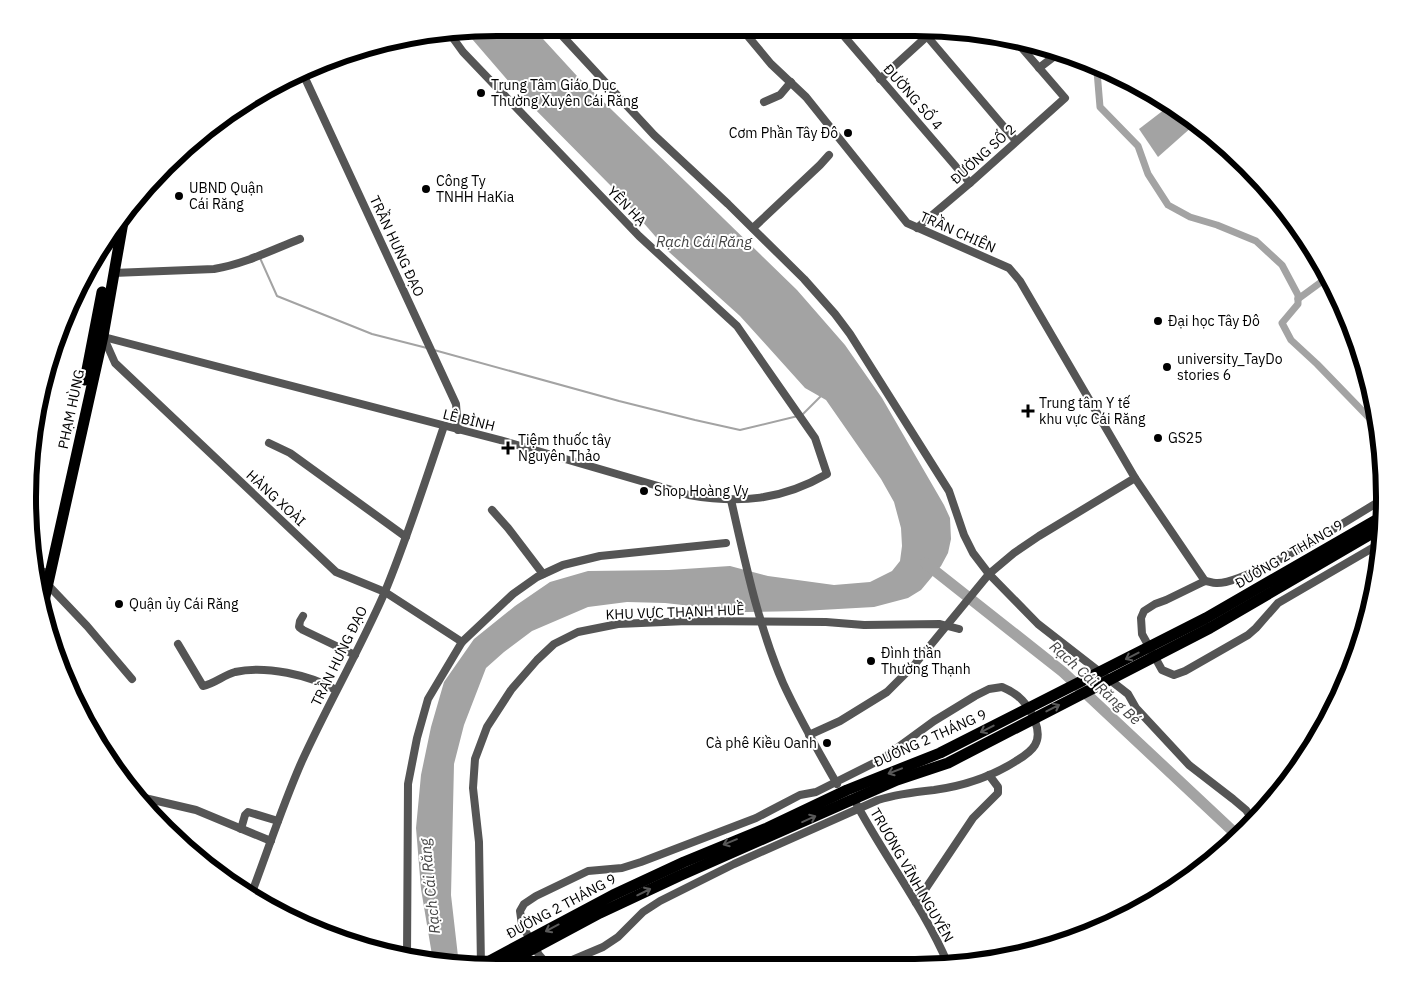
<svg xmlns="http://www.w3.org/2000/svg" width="1412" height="995" viewBox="0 0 1412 995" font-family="'IBM Plex Sans',sans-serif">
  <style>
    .water { fill: #a3a3a3 }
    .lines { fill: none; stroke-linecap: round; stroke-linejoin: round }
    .stream { stroke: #a3a3a3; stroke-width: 2 }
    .canal { stroke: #a3a3a3; stroke-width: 7 }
    .river { stroke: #a3a3a3; stroke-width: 11 }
    .minor { stroke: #555; stroke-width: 8 }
    .highway { stroke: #000; stroke-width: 11 }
    .oneway { stroke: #595959 }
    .poi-dot { fill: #000; stroke: #fff; stroke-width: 2 }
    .labels { text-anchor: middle; stroke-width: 4; stroke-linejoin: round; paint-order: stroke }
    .poi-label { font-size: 14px; fill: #000; stroke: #fff; text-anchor: start }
    .street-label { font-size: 14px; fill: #000; stroke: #fff }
    .water-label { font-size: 15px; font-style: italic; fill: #444; stroke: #fff }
    .rim { fill: none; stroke: #000; stroke-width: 6 }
  </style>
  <rect width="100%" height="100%" fill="#fff"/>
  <g class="water">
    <polygon points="498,28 533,28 577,76 797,290 845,345 882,398 944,505 950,518 951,539 948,553 941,566 921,590 908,598 874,607 802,611 745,612 665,603 627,602 588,607 532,631 504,652 486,668 464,725 454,764 451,895 459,965 433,961 421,889 416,828 421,775 431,727 444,682 474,639 515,606 550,582 588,571 669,570 730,566 768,576 834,585 870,582 892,571 900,561 902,546 901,528 894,502 881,479 826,400 805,388 740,316 669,252 613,188 516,90 466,32"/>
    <polygon points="1169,106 1193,126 1158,157 1139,129"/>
  </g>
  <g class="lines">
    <g class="stream">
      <polyline points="260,258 277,296 372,334 427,348"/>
      <polyline points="434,350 619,401 695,420 740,430 798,416"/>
      <polyline points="802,415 822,395"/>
    </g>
    <g class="canal">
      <polyline points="1097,71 1100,107 1138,146 1148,174 1168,205 1190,217 1217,225 1256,241 1282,265 1298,295 1298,304 1282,323 1291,340 1317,364 1379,428"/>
      <polyline points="1298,299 1328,277"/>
    </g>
    <polyline class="river" points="925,563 1063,672 1238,836"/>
    <g class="minor">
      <polyline points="555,28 654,135 728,204 804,279 835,314 850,334 949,491 964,535 973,553 989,574 1038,624 1128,694 1136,708 1189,765 1233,799 1246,810 1253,820"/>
      <polyline points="741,28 771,64 806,97 907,223 1009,268 1020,281 1135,478 1039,536 1014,553 989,574 915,664 887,692 840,721 809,735"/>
      <polyline points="837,28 970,183"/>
      <polyline points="920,28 1016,141"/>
      <polyline points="1039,68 1056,55"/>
      <polyline points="304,76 456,404 458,430"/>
      <polyline points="880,79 935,29"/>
      <polyline points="764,102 780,95 791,82"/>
      <polyline points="753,228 820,165 829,155"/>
      <polyline points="917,228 970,183 1065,98 1015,40"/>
      <path d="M 113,273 L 214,269 C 244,264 272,250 300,239"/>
      <path d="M 100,336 L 500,440 L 689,495 C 740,504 782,500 827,474 L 815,438 L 737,326 L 639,236 L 463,52 L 450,34"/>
      <polyline points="103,336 115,363 336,572 385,592 462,642"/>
      <polyline points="1370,412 1376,417"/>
      <polyline points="269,443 290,453 406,537"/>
      <polyline points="1135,478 1205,581"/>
      <path d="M 731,500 C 745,561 758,625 783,683 C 799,718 818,751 837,784"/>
      <polyline points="492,510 508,528 543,574"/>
      <path d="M 1381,543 L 1278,603 L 1256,628 L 1248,635 L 1185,671 L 1174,675 L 1162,670 L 1142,634 L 1141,618 L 1144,611 L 1155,604 L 1166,600 L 1205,581 C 1208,581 1212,583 1216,583 C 1246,585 1352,518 1383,499"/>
      <polyline points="35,570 44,572"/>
      <polyline points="48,585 87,626 132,679"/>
      <polyline points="303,616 300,621 299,627 303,630 355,655"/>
      <path d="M 178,644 L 203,686 C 214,684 224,675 235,672 C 265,665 310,675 336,690"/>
      <path d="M 1002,687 C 1019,694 1028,704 1035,721 C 1043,742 1033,751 1016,761 C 991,777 963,786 934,790 C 915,792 897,794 878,800 L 734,864 L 660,901 L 643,912 L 618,937 L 603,947 L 565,963 L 552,966 L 546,963 L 539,955 L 522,925 L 520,911 L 524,904 L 536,896 L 588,871 L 622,868 L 641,862 L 756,818 L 800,795 L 816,792 L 882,759 L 934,721 L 975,696 L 989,689 Z"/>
      <polyline points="136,796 196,810 271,841"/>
      <path d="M 857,805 C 886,859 924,908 948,964"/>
      <polyline points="241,829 245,815 248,812 278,821"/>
      <path d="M 251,895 C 268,850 283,804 302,761 C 328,704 359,651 384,594 C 407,539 425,482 444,426"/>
      <polyline points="916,903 973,818 998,793 998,787 989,775"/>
      <polyline points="407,957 408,784 417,738 428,699 462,642 513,594 537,577 563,565 600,556 726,543"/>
      <polyline points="481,966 479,842 473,788 475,759 487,727 511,690 537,660 554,644 578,632 618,624 687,621 826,622 864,625 940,624 959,629"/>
    </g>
    <g class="highway">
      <polyline points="85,380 102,292"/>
      <polyline points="44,601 103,336 123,222"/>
      <polyline points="480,966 613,895 684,862 767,828 847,790 940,753 1206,618 1383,516"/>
      <polyline points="501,966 600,913 679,876 897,780 948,763 1210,628 1383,527"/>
    </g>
  </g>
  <defs><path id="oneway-shaft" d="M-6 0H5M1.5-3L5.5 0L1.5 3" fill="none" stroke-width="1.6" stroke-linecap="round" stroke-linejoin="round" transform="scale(1.25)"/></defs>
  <g class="oneway">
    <use href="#oneway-shaft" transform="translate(1132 656) rotate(153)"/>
    <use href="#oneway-shaft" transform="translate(1053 708) rotate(-27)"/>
    <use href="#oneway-shaft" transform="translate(987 729) rotate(153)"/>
    <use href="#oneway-shaft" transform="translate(895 771) rotate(159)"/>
    <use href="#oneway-shaft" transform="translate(809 819) rotate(-24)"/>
    <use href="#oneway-shaft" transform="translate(730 842) rotate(158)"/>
    <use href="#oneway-shaft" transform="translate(644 892) rotate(-26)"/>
    <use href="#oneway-shaft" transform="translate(552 928) rotate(152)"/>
  </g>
  <g class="poi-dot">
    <circle cx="481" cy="93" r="5"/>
    <circle cx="848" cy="133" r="5"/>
    <circle cx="426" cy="189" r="5"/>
    <circle cx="179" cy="196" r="5"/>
    <circle cx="1158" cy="321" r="5"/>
    <circle cx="1167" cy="367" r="5"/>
    <path d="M1025.5 403.5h5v5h5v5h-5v5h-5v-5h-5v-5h5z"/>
    <circle cx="1158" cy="438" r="5"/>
    <path d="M505.5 440.5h5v5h5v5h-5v5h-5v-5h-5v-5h5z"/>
    <circle cx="644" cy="491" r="5"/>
    <circle cx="119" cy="604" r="5"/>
    <circle cx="871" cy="661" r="5"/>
    <circle cx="827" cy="743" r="5"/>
  </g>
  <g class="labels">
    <g class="poi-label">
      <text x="491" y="90">Trung Tâm Giáo Dục<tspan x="491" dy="16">Thường Xuyên Cái Răng</tspan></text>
      <text x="838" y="138" text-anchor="end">Cơm Phần Tây Đô</text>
      <text x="436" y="186">Công Ty<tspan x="436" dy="16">TNHH HaKia</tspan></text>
      <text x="189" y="193">UBND Quận<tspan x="189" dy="16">Cái Răng</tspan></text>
      <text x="1168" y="326">Đại học Tây Đô</text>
      <text x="1177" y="364">university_TayDo<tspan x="1177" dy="16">stories 6</tspan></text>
      <text x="1039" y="408">Trung tâm Y tế<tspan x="1039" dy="16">khu vực Cái Răng</tspan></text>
      <text x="1168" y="443">GS25</text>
      <text x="518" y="445">Tiệm thuốc tây<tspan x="518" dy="16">Nguyên Thảo</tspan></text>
      <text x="654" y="496">Shop Hoàng Vy</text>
      <text x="129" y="609">Quận ủy Cái Răng</text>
      <text x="881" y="658">Đình thần<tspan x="881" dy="16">Thường Thạnh</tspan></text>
      <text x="817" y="748" text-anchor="end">Cà phê Kiều Oanh</text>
    </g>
    <g class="street-label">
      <text transform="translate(913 97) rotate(49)" y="5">ĐƯỜNG SỐ 4</text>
      <text transform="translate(983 154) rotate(-42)" y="5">ĐƯỜNG SỐ 2</text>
      <text transform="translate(627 206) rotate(46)" y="5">YÊN HẠ</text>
      <text transform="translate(958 232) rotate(24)" y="5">TRẦN CHIÊN</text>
      <text transform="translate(397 246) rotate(65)" y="5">TRẦN HƯNG ĐẠO</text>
      <text transform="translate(71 409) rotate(-78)" y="5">PHẠM HÙNG</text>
      <text transform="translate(469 420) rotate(14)" y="5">LÊ BÌNH</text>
      <text transform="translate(276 498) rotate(43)" y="5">HÀNG XOÀI</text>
      <text transform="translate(1289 554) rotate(-30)" y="5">ĐƯỜNG 2 THÁNG 9</text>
      <text transform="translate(675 612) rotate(-2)" y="5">KHU VỰC THẠNH HUỀ</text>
      <text transform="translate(339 656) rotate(-64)" y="5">TRẦN HƯNG ĐẠO</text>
      <text transform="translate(930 738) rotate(-24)" y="5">ĐƯỜNG 2 THÁNG 9</text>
      <text transform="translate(912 875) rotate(60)" y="5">TRƯƠNG VĨNH NGUYÊN</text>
      <text transform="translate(561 906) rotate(-28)" y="5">ĐƯỜNG 2 THÁNG 9</text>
    </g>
    <g class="water-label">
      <text x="704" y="247">Rạch Cái Răng</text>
      <text transform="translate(1095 683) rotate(42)" y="5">Rạch Cái Răng Bé</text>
      <text transform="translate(430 886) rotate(-96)" y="5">Rạch Cái Răng</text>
    </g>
  </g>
  <path d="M0 0H1412V995H0ZM497 36H915A461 461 0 0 1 1376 497V498A461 461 0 0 1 915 959H497A461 461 0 0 1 36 498V497A461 461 0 0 1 497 36Z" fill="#fff" fill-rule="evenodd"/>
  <path class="rim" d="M497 36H915A461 461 0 0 1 1376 497V498A461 461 0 0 1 915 959H497A461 461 0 0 1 36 498V497A461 461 0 0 1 497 36Z"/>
</svg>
